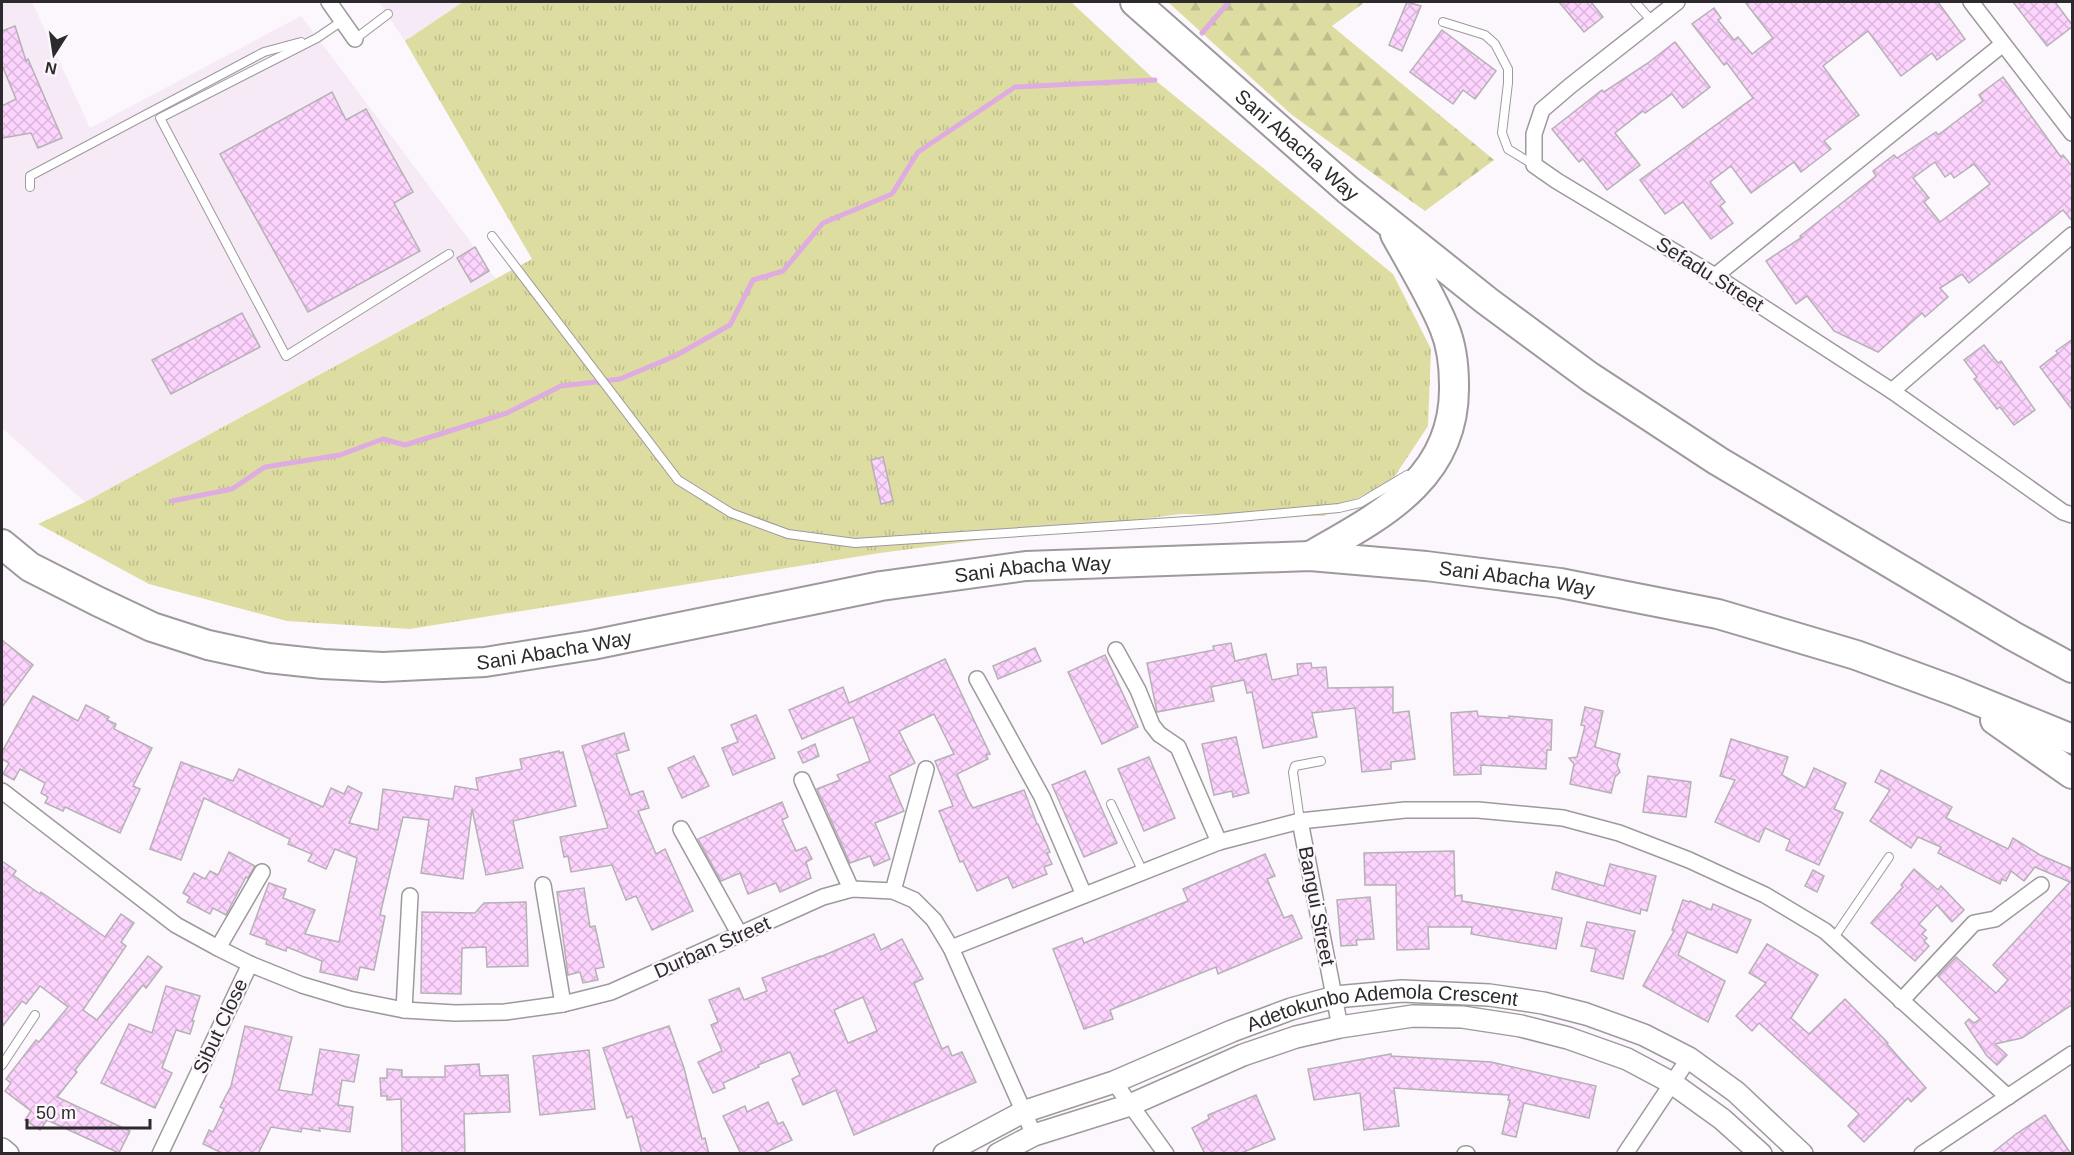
<svg xmlns="http://www.w3.org/2000/svg" width="2074" height="1155" viewBox="0 0 2074 1155" font-family="Arial,sans-serif">
  <style>
    .built { fill: #f5eaf5 }
    .grass { fill: url(#grass-tufts) }
    .forest { fill: url(#forest-firs) }
    .lines { fill: none; stroke-linecap: round; stroke-linejoin: round }
    .stream { stroke: #deace0; stroke-width: 5 }
    .building { fill: url(#building-cross-hatch); stroke: #b5b1b5; stroke-width: 1.5; fill-rule: evenodd }
    .service-casing { stroke: #9d999d; stroke-width: 10 }
    .minor-casing { stroke: #9d999d; stroke-width: 18 }
    .secondary-casing { stroke: #9d999d; stroke-width: 24 }
    .motorway-casing { stroke: #9d999d; stroke-width: 32 }
    .service { stroke: #fff; stroke-width: 8 }
    .minor { stroke: #fff; stroke-width: 15 }
    .secondary { stroke: #fff; stroke-width: 21 }
    .motorway { stroke: #fff; stroke-width: 28 }
    .labels { text-anchor: middle; stroke-width: 4.5; stroke-linejoin: round; paint-order: stroke }
    .street-label { font-size: 20px; fill: #2c2a2c; stroke: #fcf7fc }
  </style>
  <defs>
    <pattern id="grass-tufts" width="24" height="20" patternUnits="userSpaceOnUse" patternTransform="scale(1.5)"><rect width="24" height="20" fill="#dddda2"/><path d="M3 7l-1-3M5 7V3M7 7l1-3M15 17l-1-3M17 17v-4M19 17l1-3" fill="none" stroke="#bebe8c"/></pattern>
    <pattern id="forest-firs" width="22" height="20" patternUnits="userSpaceOnUse" patternTransform="scale(1.5)"><rect width="22" height="20" fill="#dddda2"/><path d="M5 1l3.5 6h-7zM16 11l3.5 6h-7z" fill="#bebe8c"/></pattern>
    <pattern id="building-cross-hatch" width="8" height="8" patternUnits="userSpaceOnUse" patternTransform="scale(1.5)"><rect width="8" height="8" fill="#fdd4fe"/><path d="M0 0l8 8M0 8l8-8" fill="none" stroke="#d9b6da"/></pattern>
  </defs>
  <rect width="100%" height="100%" fill="#fcf7fc"/>
  <g class="built">
    <polygon points="2,2 32,2 90,128 301,16 468,238 489,271 496,278 85,502 2,428"/>
    <polygon points="379,2 463,2 405,41"/>
  </g>
  <polygon class="grass" points="463,2 1071,2 1155,80 1393,274 1431,349 1428,426 1393,479 1324,516 1181,514 880,553 410,629 287,621 149,584 38,524 85,502 532,259 405,41"/>
  <polygon class="forest" points="1168,2 1365,2 1332,26 1494,160 1425,211 1292,115"/>
  <g class="lines">
    <g class="stream">
      <polyline points="1202,33 1229,2"/>
      <polyline points="172,501 232,489 265,467 340,455 383,439 405,445 507,413 561,386 620,379 675,356 730,325 753,280 783,271 823,223 892,194 918,152 1015,87 1155,80"/>
    </g>
  </g>
  <g class="building">
    <polygon points="1407,2 1421,6 1402,51 1389,45"/>
    <polygon points="1559,2 1591,2 1603,17 1584,32"/>
    <polygon points="1745,2 1938,2 1965,39 1937,60 1932,53 1901,76 1868,31 1823,66 1859,115 1824,141 1831,149 1801,172 1794,162 1751,193 1731,166 1710,182 1725,202 1720,206 1733,223 1711,239 1683,202 1665,214 1640,180 1753,98 1727,63 1724,65 1692,24 1714,8 1721,18 1718,20 1734,40 1738,37 1752,54 1773,38"/>
    <polygon points="2013,2 2055,2 2073,26 2047,46"/>
    <polygon points="15,26 26,61 28,59 62,138 38,148 31,133 2,138 2,106 16,99 2,65 2,31"/>
    <polygon points="1442,30 1496,71 1475,99 1463,90 1453,104 1410,72"/>
    <polygon points="1675,42 1710,87 1683,108 1672,94 1645,113 1643,111 1615,133 1640,165 1607,190 1583,159 1579,162 1552,129 1602,90 1604,92 1648,63"/>
    <path d="M 2003,77 L 2061,157 L 2063,155 L 2073,167 L 2073,222 L 2063,210 L 1969,283 L 1962,274 L 1940,288 L 1948,297 L 1925,317 L 1922,313 L 1878,352 L 1834,331 L 1807,296 L 1796,304 L 1766,261 L 1802,237 L 1800,236 L 1876,176 L 1873,171 L 1894,155 L 1897,158 L 1936,132 L 1938,135 L 1983,101 L 1979,95 ZM 1935,162 L 1945,177 L 1951,173 L 1954,178 L 1974,164 L 1990,184 L 1940,222 L 1924,202 L 1929,198 L 1913,178 Z"/>
    <polygon points="332,92 346,120 366,109 413,192 394,203 420,251 308,312 220,154"/>
    <polygon points="475,247 489,271 471,282 457,258"/>
    <polygon points="242,313 260,347 171,394 152,360"/>
    <polygon points="2073,339 2073,411 2040,367 2058,353 2056,351"/>
    <polygon points="1984,345 1998,363 2001,361 2035,410 2014,425 2000,407 1997,409 1974,379 1977,377 1964,360"/>
    <polygon points="883,457 893,501 881,504 871,460"/>
    <polygon points="2,640 33,665 2,707"/>
    <polygon points="1231,643 1235,661 1266,654 1272,680 1298,675 1297,664 1311,663 1312,668 1326,667 1328,688 1393,687 1393,713 1409,711 1415,759 1391,762 1391,769 1362,772 1355,708 1312,713 1317,737 1263,748 1252,692 1247,693 1244,680 1211,687 1214,701 1157,712 1147,663 1214,650 1213,646"/>
    <polygon points="1035,648 1041,661 998,679 993,666"/>
    <polygon points="1105,655 1138,727 1102,744 1068,672"/>
    <polygon points="945,659 990,754 986,755 988,759 957,774 968,800 973,808 1024,790 1037,824 1038,824 1050,852 1047,853 1052,864 1044,867 1047,874 1013,888 1008,877 977,891 963,861 960,862 939,811 953,806 935,761 954,754 934,714 899,731 915,763 889,776 904,811 875,823 890,859 874,866 870,856 850,863 817,789 840,780 837,775 870,761 853,717 802,739 789,710 843,687 849,703"/>
    <polygon points="33,696 78,721 86,705 109,717 107,720 116,724 114,729 152,748 133,786 140,789 120,833 65,807 63,811 45,803 48,797 41,793 45,783 20,769 14,780 3,774 9,763 2,759 2,752"/>
    <polygon points="1585,707 1603,711 1595,747 1620,754 1617,765 1620,772 1615,777 1611,793 1570,784 1574,764 1569,758 1577,757 1585,726 1581,725"/>
    <polygon points="1477,711 1478,716 1509,718 1509,716 1552,720 1551,750 1547,750 1546,769 1481,765 1481,774 1454,775 1451,713"/>
    <polygon points="756,715 775,758 733,775 722,748 738,742 731,725"/>
    <polygon points="624,733 629,750 616,754 630,795 643,791 649,808 638,811 656,854 665,849 693,911 652,930 636,896 626,900 612,865 571,872 568,856 564,857 560,837 608,828 582,746"/>
    <polygon points="1236,737 1249,793 1233,797 1232,791 1214,795 1202,744"/>
    <polygon points="1731,739 1788,757 1782,775 1805,788 1814,768 1846,783 1834,809 1843,813 1819,865 1786,850 1790,840 1765,828 1759,842 1715,822 1735,780 1720,776"/>
    <polygon points="815,744 819,756 803,763 798,752"/>
    <polygon points="559,751 559,753 563,752 576,806 513,821 523,868 486,875 472,809 463,879 421,873 429,820 403,817 380,915 385,916 374,970 360,967 357,980 320,972 322,961 287,947 286,951 266,944 267,940 250,934 269,883 286,889 283,898 315,910 305,934 339,942 357,858 335,849 326,869 308,861 312,854 288,844 290,839 204,798 181,860 150,849 181,762 233,781 239,769 323,807 331,788 344,794 348,786 362,793 349,823 378,830 383,789 453,799 455,786 478,790 476,778 522,769 520,759"/>
    <polygon points="694,756 709,786 682,798 668,768"/>
    <polygon points="1149,757 1175,818 1144,831 1118,769"/>
    <polygon points="1881,770 1952,807 1946,818 2008,849 2013,838 2040,855 2073,869 2073,1004 2022,1038 1995,1044 2007,1055 1997,1065 1987,1056 1965,1023 1969,1019 1974,1023 1980,1019 1938,976 1956,957 1996,993 2008,980 1993,965 2070,882 2035,867 2024,881 2011,871 2006,881 2002,879 2000,884 1938,853 1941,847 1918,837 1911,848 1870,821 1890,790 1875,782"/>
    <polygon points="1085,771 1117,843 1084,857 1052,785"/>
    <polygon points="1648,776 1691,782 1686,817 1643,812"/>
    <polygon points="782,802 788,817 782,820 796,851 806,847 812,859 806,862 811,878 780,892 776,883 748,894 740,873 721,881 698,839"/>
    <polygon points="1454,851 1455,896 1462,895 1462,901 1562,918 1556,949 1471,934 1472,927 1428,927 1429,949 1397,950 1396,885 1365,885 1364,853"/>
    <polygon points="229,852 255,866 248,878 246,877 226,915 213,908 210,914 187,902 190,897 183,893 194,873 205,879 210,871 218,875"/>
    <polygon points="1265,854 1275,876 1267,879 1284,918 1292,915 1302,938 1218,974 1216,967 1110,1010 1113,1019 1084,1029 1053,949 1082,938 1084,943 1188,901 1183,889"/>
    <polygon points="2,861 16,871 13,875 40,894 41,892 105,937 121,914 134,923 121,942 126,946 83,1010 97,1020 148,956 162,967 146,988 143,985 75,1070 77,1072 57,1097 130,1131 119,1153 47,1120 40,1130 25,1120 31,1111 5,1091 11,1083 6,1079 36,1040 39,1042 68,1007 40,986 26,1004 22,1001 2,1027"/>
    <polygon points="1610,864 1656,876 1647,911 1641,909 1640,914 1552,889 1556,872 1604,886"/>
    <polygon points="1914,869 1938,890 1941,886 1964,910 1952,922 1937,905 1919,924 1926,930 1922,934 1927,938 1924,941 1929,946 1915,961 1871,923 1903,887 1901,885"/>
    <polygon points="1813,870 1824,876 1817,892 1805,886"/>
    <polygon points="584,888 590,927 595,926 604,967 595,969 598,980 583,983 580,972 568,975 557,892"/>
    <polygon points="1370,897 1374,939 1356,940 1357,945 1341,946 1337,900"/>
    <polygon points="1683,900 1689,902 1690,901 1711,910 1713,904 1751,920 1737,953 1687,932 1678,955 1725,981 1708,1022 1643,986 1674,931 1672,930"/>
    <polygon points="526,902 528,966 487,967 486,947 462,948 461,994 421,993 422,912 475,913 484,903"/>
    <polygon points="1587,922 1635,931 1623,979 1591,971 1596,949 1581,946"/>
    <path d="M 874,934 L 881,950 L 902,939 L 923,979 L 914,983 L 942,1049 L 948,1046 L 952,1056 L 962,1052 L 976,1082 L 854,1135 L 836,1090 L 803,1105 L 792,1079 L 800,1075 L 790,1052 L 758,1065 L 759,1067 L 723,1083 L 725,1088 L 713,1093 L 698,1062 L 722,1051 L 711,1025 L 718,1022 L 709,1000 L 739,988 L 744,1000 L 767,991 L 762,978 L 820,956 L 820,957 ZM 863,997 L 877,1031 L 848,1043 L 834,1010 Z"/>
    <polygon points="1767,944 1818,975 1791,1018 1809,1034 1845,999 1888,1043 1887,1044 1926,1088 1911,1102 1908,1098 1864,1142 1848,1126 1859,1114 1759,1023 1752,1031 1736,1016 1766,983 1749,973"/>
    <polygon points="166,986 200,996 192,1021 194,1021 190,1034 176,1030 162,1068 172,1073 155,1108 101,1083 129,1024 152,1033"/>
    <polygon points="245,1026 292,1037 279,1090 312,1095 320,1049 359,1055 354,1082 342,1080 338,1105 353,1107 350,1132 319,1128 320,1131 302,1128 301,1132 271,1127 258,1154 224,1154 203,1144 209,1130 213,1132 224,1109 220,1107 231,1086"/>
    <polygon points="669,1026 684,1068 702,1139 705,1138 709,1154 642,1154 632,1116 627,1118 603,1048"/>
    <polygon points="589,1050 595,1109 540,1115 533,1056"/>
    <polygon points="1391,1054 1391,1056 1491,1062 1596,1086 1589,1118 1524,1103 1516,1137 1502,1134 1510,1100 1508,1100 1509,1095 1394,1088 1399,1126 1364,1130 1360,1093 1314,1100 1308,1069"/>
    <polygon points="479,1064 480,1076 508,1075 510,1112 464,1114 465,1154 402,1154 401,1099 387,1100 387,1096 381,1096 380,1078 387,1078 387,1069 402,1070 402,1077 445,1077 445,1066"/>
    <polygon points="1256,1095 1275,1139 1239,1154 1205,1154 1192,1128 1209,1119 1208,1115"/>
    <polygon points="768,1102 778,1124 783,1122 792,1140 762,1154 741,1154 723,1116 745,1106 747,1112"/>
    <polygon points="2045,1115 2071,1154 1991,1154 2016,1134"/>
  </g>
  <g class="lines">
    <g class="service-casing">
      <g id="service">
        <polyline points="1635,2 1652,21"/>
        <polyline points="342,21 317,38 160,118 286,356 449,254"/>
        <polyline points="1443,22 1485,35 1495,44 1508,69 1508,83 1502,133 1508,149 1534,165"/>
        <polyline points="355,39 388,14"/>
        <polyline points="30,187 30,176 264,52 301,42"/>
        <polyline points="492,236 678,480 731,513 788,534 855,543 1217,519 1339,508 1360,503 1407,475"/>
        <polyline points="1111,804 1143,872"/>
        <polyline points="1300,821 1293,772 1295,766 1321,761"/>
        <polyline points="1833,939 1889,857"/>
        <polyline points="2,1065 35,1015"/>
      </g>
    </g>
    <g class="minor-casing">
      <g id="minor">
        <polyline points="329,2 355,39"/>
        <polyline points="1677,2 1570,86 1542,110 1534,134 1534,165 1557,181 1715,276 1892,391 2063,512 2072,515"/>
        <polyline points="1971,2 2072,133"/>
        <polyline points="1715,276 2003,44"/>
        <polyline points="1892,391 2072,235"/>
        <polyline points="1116,650 1138,690 1152,725 1159,734 1178,747 1219,842"/>
        <polyline points="977,679 1042,797 1084,895"/>
        <polyline points="802,780 851,889"/>
        <polyline points="2,791 176,925 218,948 250,964 302,985 349,999 404,1010 455,1013 505,1012 563,1004 611,992 823,897 852,889 893,891 914,900 934,920 951,948 1034,1135"/>
        <polyline points="1300,821 1340,1027"/>
        <polyline points="681,829 740,935"/>
        <polyline points="543,885 563,1004"/>
        <polyline points="893,891 926,769"/>
        <polyline points="218,948 262,872"/>
        <polyline points="951,948 1219,842 1300,821 1405,810 1478,810 1563,818 1619,833 1689,860 1765,895 1825,931 2008,1097"/>
        <polyline points="1901,1001 1974,923 1995,919 2041,885"/>
        <polyline points="404,1010 410,896"/>
        <polyline points="1114,1082 1166,1154"/>
        <polyline points="160,1154 250,964"/>
        <polyline points="1465,1154 1467,1154"/>
        <polyline points="1625,1154 1689,1058"/>
        <polyline points="1922,1154 2072,1054"/>
      </g>
    </g>
    <g class="secondary-casing">
      <g id="secondary">
        <polyline points="2,1149 8,1154"/>
        <path id="s1" d="M 944,1154 L 1023,1112 L 1114,1082 L 1232,1031 L 1291,1009 L 1335,997 L 1402,991 L 1489,995 L 1543,1003 L 1586,1014 L 1644,1035 L 1689,1058 L 1736,1092 L 1802,1154"/>
        <polyline points="998,1154 1034,1135 1130,1105 1243,1055 1296,1037 1340,1027 1413,1016 1462,1017 1521,1026 1568,1038 1627,1059 1672,1083 1722,1119 1761,1154"/>
      </g>
    </g>
    <g class="motorway-casing">
      <g id="motorway">
        <path id="s2" d="M 1135,2 L 1348,190 L 1487,301 L 1590,377 L 1718,461 L 2013,636 L 2072,668"/>
        <path id="s3" d="M 2,544 L 30,567 L 97,601 L 152,627 L 208,645 L 268,658 L 323,664 L 383,667 L 485,662 L 592,645 L 881,586 L 1026,566 L 1310,556 L 1426,566 L 1560,583 L 1718,614 L 1856,655 L 1954,691 L 2072,739"/>
        <path d="M 1310,556 C 1380,516 1456,479 1454,385 C 1454,365 1452,346 1444,327 C 1431,295 1412,265 1395,234"/>
        <polyline points="1995,720 2072,774"/>
      </g>
    </g>
    <use href="#service" class="service"/>
    <use href="#minor" class="minor"/>
    <use href="#secondary" class="secondary"/>
    <use href="#motorway" class="motorway"/>
  </g>
  <g class="labels">
    <g class="street-label">
      <text dy="7" stroke="none"><textPath href="#s2" startOffset="216">Sani Abacha Way</textPath></text>
      <text transform="translate(1710 274) rotate(32)" y="7">Sefadu Street</text>
      <text dy="7" stroke="none"><textPath href="#s3" startOffset="1066">Sani Abacha Way</textPath></text>
      <text dy="7" stroke="none"><textPath href="#s3" startOffset="1552">Sani Abacha Way</textPath></text>
      <text dy="7" stroke="none"><textPath href="#s3" startOffset="580">Sani Abacha Way</textPath></text>
      <text transform="translate(1317 906) rotate(79)" y="7">Bangui Street</text>
      <text transform="translate(712 947) rotate(-24)" y="7">Durban Street</text>
      <text dy="7" stroke="none"><textPath href="#s1" startOffset="468">Adetokunbo Ademola Crescent</textPath></text>
      <text transform="translate(220 1026) rotate(-65)" y="7">Sibut Close</text>
    </g>
  </g>
  <rect width="2074" height="1155" fill="none" stroke="#2c2a2c" stroke-width="6"/>
  <g transform="translate(54 54) rotate(192)" stroke="#fcf7fc" stroke-width="4.5" paint-order="stroke">
  <path d="M0-4.5L10 22L0 15L-10 22Z" fill="#2c2a2c"/>
  <text y="-9" font-size="16" font-weight="bold" text-anchor="middle" fill="#2c2a2c">N</text>
  </g>
  <path d="M27 1119v9h123v-9" fill="none" stroke="#2c2a2c" stroke-width="3"/>
  <text x="36" y="1119" font-size="18" fill="#2c2a2c" stroke="#fcf7fc" stroke-width="4.5" paint-order="stroke">50 m</text>
</svg>
